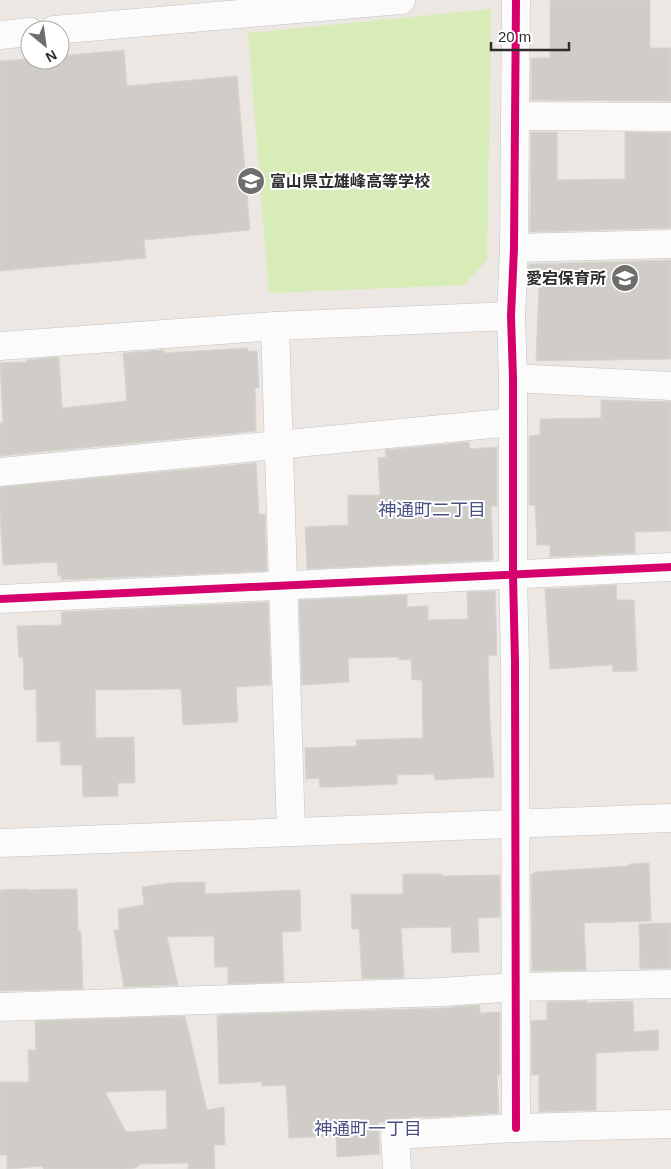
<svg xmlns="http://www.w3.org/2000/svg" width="671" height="1169" viewBox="0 0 671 1169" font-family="Arial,'Noto Sans JP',sans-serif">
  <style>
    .pitch { fill: #d7ecb7 }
    .building { fill: #d0cdc9; stroke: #d7d3ce; fill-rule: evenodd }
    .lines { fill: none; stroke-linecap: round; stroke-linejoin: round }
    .street-casing { stroke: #c5c3c3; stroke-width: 29 }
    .secondary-casing { stroke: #c5c3c3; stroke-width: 29 }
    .street { stroke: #fcfbfb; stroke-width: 28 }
    .secondary { stroke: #fcfbfb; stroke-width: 28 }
    .cycleway-casing { stroke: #fff; stroke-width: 11 }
    .cycleway { stroke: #d6006c; stroke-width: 8 }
    .labels { text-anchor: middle; stroke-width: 4; stroke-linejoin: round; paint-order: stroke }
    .poi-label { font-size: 16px; font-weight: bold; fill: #2d2d2d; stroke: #fff; text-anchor: start }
    .neighbourhood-label { font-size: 18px; fill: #495182; stroke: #fff }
  </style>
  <rect width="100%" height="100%" fill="#ece7e2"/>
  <polygon class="pitch" points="491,9 487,260 464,285 269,293 248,33"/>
  <g class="building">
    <polygon points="550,0 650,0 650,48 671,48 671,101 531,100 531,58 550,58"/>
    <polygon points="124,50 127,86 237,76 250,230 144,240 146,258 0,271 0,61 30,59 30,60 60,60 60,56"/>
    <polygon points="531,132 557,132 557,180 625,179 625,132 671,133 671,228 530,232"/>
    <polygon points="671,260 671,359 536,361 539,286 528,286 529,264"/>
    <polygon points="248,348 248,351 257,351 259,388 255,388 256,431 0,456 0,423 3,423 0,363 27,362 27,360 59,357 62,408 127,401 123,353 164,350 164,353"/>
    <polygon points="601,400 671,402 671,531 635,532 635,553 550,557 550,545 537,545 535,505 529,505 529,436 540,435 540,419 601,418"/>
    <polygon points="469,442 470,449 497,447 497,506 491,506 493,560 307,569 305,527 348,525 348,495 380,495 378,458 386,457 385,450"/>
    <polygon points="256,463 259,514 265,514 267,571 61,580 61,575 58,576 57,562 3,565 0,513 0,487"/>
    <polygon points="616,585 617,600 634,600 637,671 613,672 612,665 550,669 545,589"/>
    <polygon points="495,591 497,655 488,656 490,723 494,777 435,780 433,774 397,775 397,784 336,787 320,787 319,778 306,779 305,748 357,746 356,740 423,738 422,680 412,680 411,659 399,660 399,657 348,658 349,682 302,685 299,600 407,595 407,607 428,606 428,620 468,619 467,592"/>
    <polygon points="268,602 271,685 236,687 238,722 183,725 181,689 95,690 96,738 134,737 135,783 118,783 118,796 83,797 82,765 61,765 60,741 37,742 36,689 24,690 23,657 19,658 17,626 62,625 61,612"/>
    <polygon points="649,863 651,921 584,923 586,970 532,971 531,874 534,874 534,872 629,866 629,864"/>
    <polygon points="403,874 442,874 442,876 500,875 500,917 478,918 479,952 452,953 451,927 401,928 404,978 362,979 359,929 352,929 351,894 403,894"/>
    <polygon points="205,882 205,894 300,890 301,931 282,932 284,982 228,984 228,967 215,967 214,936 167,937 178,985 124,987 114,930 119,930 118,909 144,905 142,887 170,883"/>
    <polygon points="26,889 26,890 77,889 78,931 81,931 83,989 0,991 0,890"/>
    <polygon points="671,923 671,968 640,969 639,924"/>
    <polygon points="587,1001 587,1003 633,1001 634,1032 658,1030 659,1050 596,1053 596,1110 539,1112 539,1075 532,1075 531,1021 547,1020 547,1002"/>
    <polygon points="480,1005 480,1013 500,1012 500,1075 497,1075 499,1113 439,1117 412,1117 413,1118 394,1119 387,1122 378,1122 380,1154 337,1157 336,1136 289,1138 286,1085 262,1086 262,1082 219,1084 217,1015 443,1008"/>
    <path d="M 185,1016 L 207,1110 L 224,1107 L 225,1145 L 214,1145 L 215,1169 L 188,1169 L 188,1163 L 141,1164 L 135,1168 L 123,1169 L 44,1169 L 42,1166 L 7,1169 L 7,1155 L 0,1155 L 0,1082 L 29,1082 L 28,1050 L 36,1050 L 35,1021 ZM 166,1090 L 167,1129 L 126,1132 L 105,1092 Z"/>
  </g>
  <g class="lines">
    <g class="street-casing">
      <g id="street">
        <polyline points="54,30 401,0"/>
        <polyline points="0,35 30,32"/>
        <polyline points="515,116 671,117"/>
        <polyline points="514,248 671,244"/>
        <polyline points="275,326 291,832"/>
        <polyline points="0,346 275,326 511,316"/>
        <polyline points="513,378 671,386"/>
        <polyline points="0,472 513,422"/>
        <polyline points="0,599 671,567"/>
        <polyline points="0,1007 442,992 516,987 671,984"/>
        <polyline points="516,1128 515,662 513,575 513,378 511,316 514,248 516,0"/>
        <polyline points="397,1169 395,1135 516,1128 671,1124"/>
      </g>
    </g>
    <g class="secondary-casing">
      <polyline id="secondary" points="0,843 671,818"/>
    </g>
    <use href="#street" class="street"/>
    <use href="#secondary" class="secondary"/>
    <g class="cycleway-casing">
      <g id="cycleway">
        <polyline points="0,599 671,567"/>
        <polyline points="516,1128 515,662 513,575 513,378 511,316 514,248 516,0"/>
      </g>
    </g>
    <use href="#cycleway" class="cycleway"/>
  </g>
  <defs>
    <g id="school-disc" transform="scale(1.4375)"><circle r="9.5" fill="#706e6c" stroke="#fff"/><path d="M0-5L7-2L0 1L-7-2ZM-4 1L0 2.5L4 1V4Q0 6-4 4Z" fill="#fff"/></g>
  </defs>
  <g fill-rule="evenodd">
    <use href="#school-disc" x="251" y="181"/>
    <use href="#school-disc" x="625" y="278"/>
  </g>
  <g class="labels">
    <g class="poi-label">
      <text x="270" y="187">富山県立雄峰高等学校</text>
      <text x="606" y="284" text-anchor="end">愛宕保育所</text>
    </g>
    <g class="neighbourhood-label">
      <text x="432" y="516">神通町二丁目</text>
      <text x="368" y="1135">神通町一丁目</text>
    </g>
  </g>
  <g transform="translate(45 45) rotate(151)"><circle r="24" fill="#ffffff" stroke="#ababab"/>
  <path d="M0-4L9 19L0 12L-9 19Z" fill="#706e6c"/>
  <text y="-8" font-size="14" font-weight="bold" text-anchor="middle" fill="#2d2d2d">N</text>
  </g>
  <path d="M491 42v8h78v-8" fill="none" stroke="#2d2d2d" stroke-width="2.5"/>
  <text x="498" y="42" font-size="15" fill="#2d2d2d" stroke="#ffffff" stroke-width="4" paint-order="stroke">20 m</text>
</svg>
